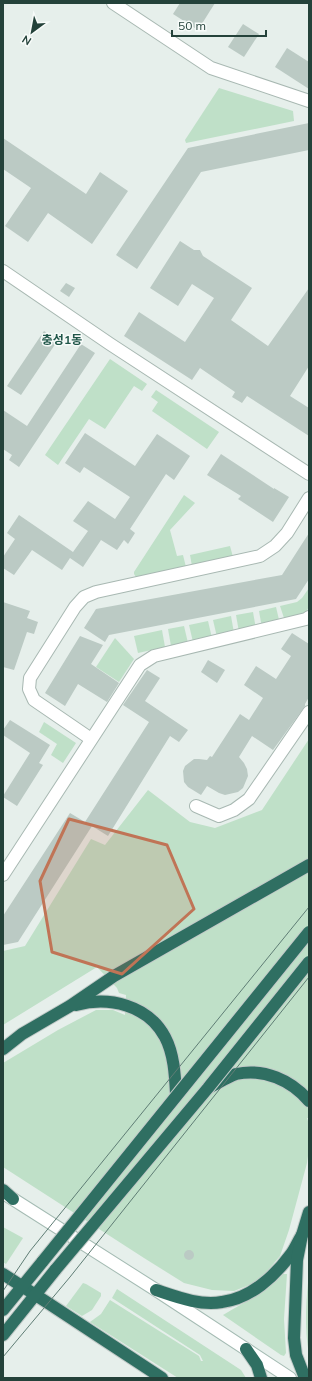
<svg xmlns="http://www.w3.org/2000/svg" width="312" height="1381" viewBox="0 0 312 1381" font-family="Mulish,'Noto Sans KR',sans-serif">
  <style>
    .green { fill: #bfe0c8 }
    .building { fill: #bbcac4 }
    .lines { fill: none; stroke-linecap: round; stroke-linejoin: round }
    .street-casing { stroke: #a8b8b2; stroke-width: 14 }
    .secondary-casing { stroke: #a4bbb3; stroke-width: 14 }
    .highway-casing { stroke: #c2cac8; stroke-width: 14 }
    .street { stroke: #fff; stroke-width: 12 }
    .secondary { stroke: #fff; stroke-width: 12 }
    .highway { stroke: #2f6f62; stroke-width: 12 }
    .tram { stroke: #5f7d75; stroke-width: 1 }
    .highway-bridge-casing { stroke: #c2cac8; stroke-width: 14; stroke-linecap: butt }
    .highway-bridge { stroke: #2f6f62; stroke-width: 12 }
    .marked { fill: #c07456; fill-opacity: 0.2; stroke: #c07456; stroke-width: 3; stroke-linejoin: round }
    .labels { text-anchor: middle; stroke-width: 3; stroke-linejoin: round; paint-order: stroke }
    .quarter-label { font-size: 12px; font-weight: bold; fill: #1f5548; stroke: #f7fbf9 }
  </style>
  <rect width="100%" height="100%" fill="#e6efeb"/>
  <g class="green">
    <polygon points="219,88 293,111 294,121 186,143 185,140"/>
    <polygon points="110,359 147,384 142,391 134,386 105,429 89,419 58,465 45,455"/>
    <polygon points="156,390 219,432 207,449 152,411 158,402 151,397"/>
    <polygon points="184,495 195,503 170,530 177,556 183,555 186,567 136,577 134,574 134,572"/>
    <polygon points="230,546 233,557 192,566 190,555"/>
    <path d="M 309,588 C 309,613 311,615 284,618 L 280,606 L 297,602 L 302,598 Z"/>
    <polygon points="276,607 280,624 262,628 259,611"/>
    <polygon points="253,612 256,629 239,632 236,615"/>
    <polygon points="231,616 234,633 217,637 213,620"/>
    <polygon points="208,621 212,638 193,642 189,625"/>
    <polygon points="184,626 188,643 171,646 168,629"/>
    <polygon points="162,630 165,647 138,653 134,636"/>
    <polygon points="115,638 134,659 119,682 96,667"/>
    <polygon points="44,722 76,743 63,763 51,755 57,744 39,732"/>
    <polygon points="309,739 309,1118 307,1118 309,1124 309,1149 307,1163 289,1230 280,1256 259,1281 234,1291 212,1290 184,1283 144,1258 3,1167 3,1063 58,1030 96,1010 113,1010 125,1015 126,995 119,993 117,988 97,967 3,1025 3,951 25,946 91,839 105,845 148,790 190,822 215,828 262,810"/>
    <polygon points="3,1227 23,1238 6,1264 3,1262"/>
    <path d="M 309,1273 L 309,1355 C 304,1327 306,1300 309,1273 Z"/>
    <path d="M 283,1274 L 287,1274 L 284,1319 L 286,1353 L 284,1356 L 281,1355 L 223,1315 C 243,1303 267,1292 283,1274 Z"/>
    <polygon points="83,1283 86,1284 101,1293 101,1296 92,1310 82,1316 66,1306"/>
    <polygon points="117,1289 241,1370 246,1378 178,1378 90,1322 101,1314 110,1300 199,1356 201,1361 203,1361 200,1355 112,1298"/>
  </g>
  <g class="building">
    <polygon points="180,3 215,3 198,30 173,14"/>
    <polygon points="243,24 259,34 244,57 228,47"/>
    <polygon points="287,48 309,62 309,89 275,67"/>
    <polygon points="309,123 309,150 201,172 137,269 116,255 188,148"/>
    <polygon points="3,138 86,194 100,172 128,191 92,244 48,213 28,242 5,226 31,188 3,169"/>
    <polygon points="180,241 194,250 200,250 203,256 252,288 231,320 268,346 309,288 309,366 290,396 309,408 309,436 247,396 242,403 232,397 235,392 200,368 192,380 124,336 139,312 185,342 214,298 192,284 178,306 150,288"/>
    <polygon points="66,283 75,288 69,297 60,291"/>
    <polygon points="44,331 58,340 21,395 7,386"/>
    <polygon points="81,344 95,353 19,467 9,460 12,455 3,449 3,410 27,426"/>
    <polygon points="85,433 135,466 157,434 190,456 174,480 166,474 130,529 135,533 128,544 124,540 117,550 101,540 83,567 70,558 62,570 32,550 14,575 3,568 3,557 15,539 7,533 19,515 73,552 88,531 73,521 88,501 115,519 130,497 84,467 80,473 65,463"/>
    <polygon points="221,454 274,489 274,488 289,497 273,522 238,499 241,496 207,475"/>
    <polygon points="309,533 309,579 296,599 109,635 105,642 84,628 96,609 282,575"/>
    <polygon points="3,602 30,611 27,618 38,622 34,634 27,632 14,670 3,667"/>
    <polygon points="292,633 309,644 309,697 305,704 305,706 273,750 252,736 239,757 244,763 247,769 248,776 243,788 238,792 225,795 219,793 207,786 201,795 188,787 184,782 183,771 185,766 194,759 199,759 207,760 210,756 212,757 240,714 249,720 263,698 244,685 256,666 276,679 291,656 281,649"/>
    <polygon points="80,636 103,645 91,664 119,683 107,702 78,684 65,706 45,693"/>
    <polygon points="208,660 225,670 217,683 201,672"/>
    <polygon points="147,670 160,678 145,701 188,730 179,742 170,736 108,836 92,826 18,942 3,945 3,916 70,813 85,822 149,722 123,705"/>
    <polygon points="10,720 50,745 39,763 43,765 17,806 3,797 3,796 30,753 3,735 3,730"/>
    <circle cx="189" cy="1255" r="5"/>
  </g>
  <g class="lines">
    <g class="street-casing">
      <g id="street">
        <polyline points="113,3 211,68 309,101"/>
        <polyline points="3,271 110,344 309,474"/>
        <polyline points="91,739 34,700 29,689 30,678 75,607 84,597 96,592 260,556 275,546 287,533 309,498"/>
        <polyline points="196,806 219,816 234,810 249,799 309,712"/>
        <polyline points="3,875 140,665 154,656 306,619 309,617"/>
      </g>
    </g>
    <g class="secondary-casing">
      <polyline id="secondary" points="5,1194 156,1290 290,1378"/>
    </g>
    <g class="highway-casing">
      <g id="highway">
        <path d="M 76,1005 C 109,996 148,1005 165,1037 C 174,1054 175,1075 176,1094"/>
        <polyline points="3,1049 22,1034 70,1006 114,976 309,865"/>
        <path d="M 208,1088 C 217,1084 227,1077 236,1074 C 264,1068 291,1080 309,1101"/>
        <polyline points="3,1190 13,1199"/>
        <polyline points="3,1274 48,1303 162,1378"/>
        <path d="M 156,1290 C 177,1297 200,1306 222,1302 C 250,1299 275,1276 291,1254 C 295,1249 298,1241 302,1235"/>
        <polyline points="3,1310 43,1261"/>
        <polyline points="3,1335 56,1269"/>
        <polyline points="246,1349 257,1365 261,1378"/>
        <polyline points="305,1378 296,1355 294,1338 297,1260 302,1235 309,1212"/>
      </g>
    </g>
    <use href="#street" class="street"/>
    <use href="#secondary" class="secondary"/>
    <use href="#highway" class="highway"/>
    <g class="tram">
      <polyline points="3,1291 30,1251 309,907"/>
      <polyline points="3,1357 70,1277 309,977"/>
    </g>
    <g class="highway-bridge-casing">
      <g id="highway-bridge">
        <polyline points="43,1261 309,932"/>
        <polyline points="56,1269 208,1088 309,962"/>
      </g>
    </g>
    <use href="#highway-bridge" class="highway-bridge"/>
  </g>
  <path class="marked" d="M 69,819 L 167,845 L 194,909 L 122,974 L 52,952 L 40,881 Z"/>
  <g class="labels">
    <g class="quarter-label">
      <text x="62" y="344">충성1동</text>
    </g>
  </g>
  <rect width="312" height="1381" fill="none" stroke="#24423a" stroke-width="8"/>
  <g transform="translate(32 32) rotate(212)" stroke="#f7fbf9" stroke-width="3" paint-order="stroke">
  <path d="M0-3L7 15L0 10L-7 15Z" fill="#24423a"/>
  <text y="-6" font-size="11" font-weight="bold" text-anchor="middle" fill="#24423a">N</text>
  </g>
  <path d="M172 30v6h94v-6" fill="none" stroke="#24423a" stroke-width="2"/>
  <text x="178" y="30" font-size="12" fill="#24423a" stroke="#f7fbf9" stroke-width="3" paint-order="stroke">50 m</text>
</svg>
